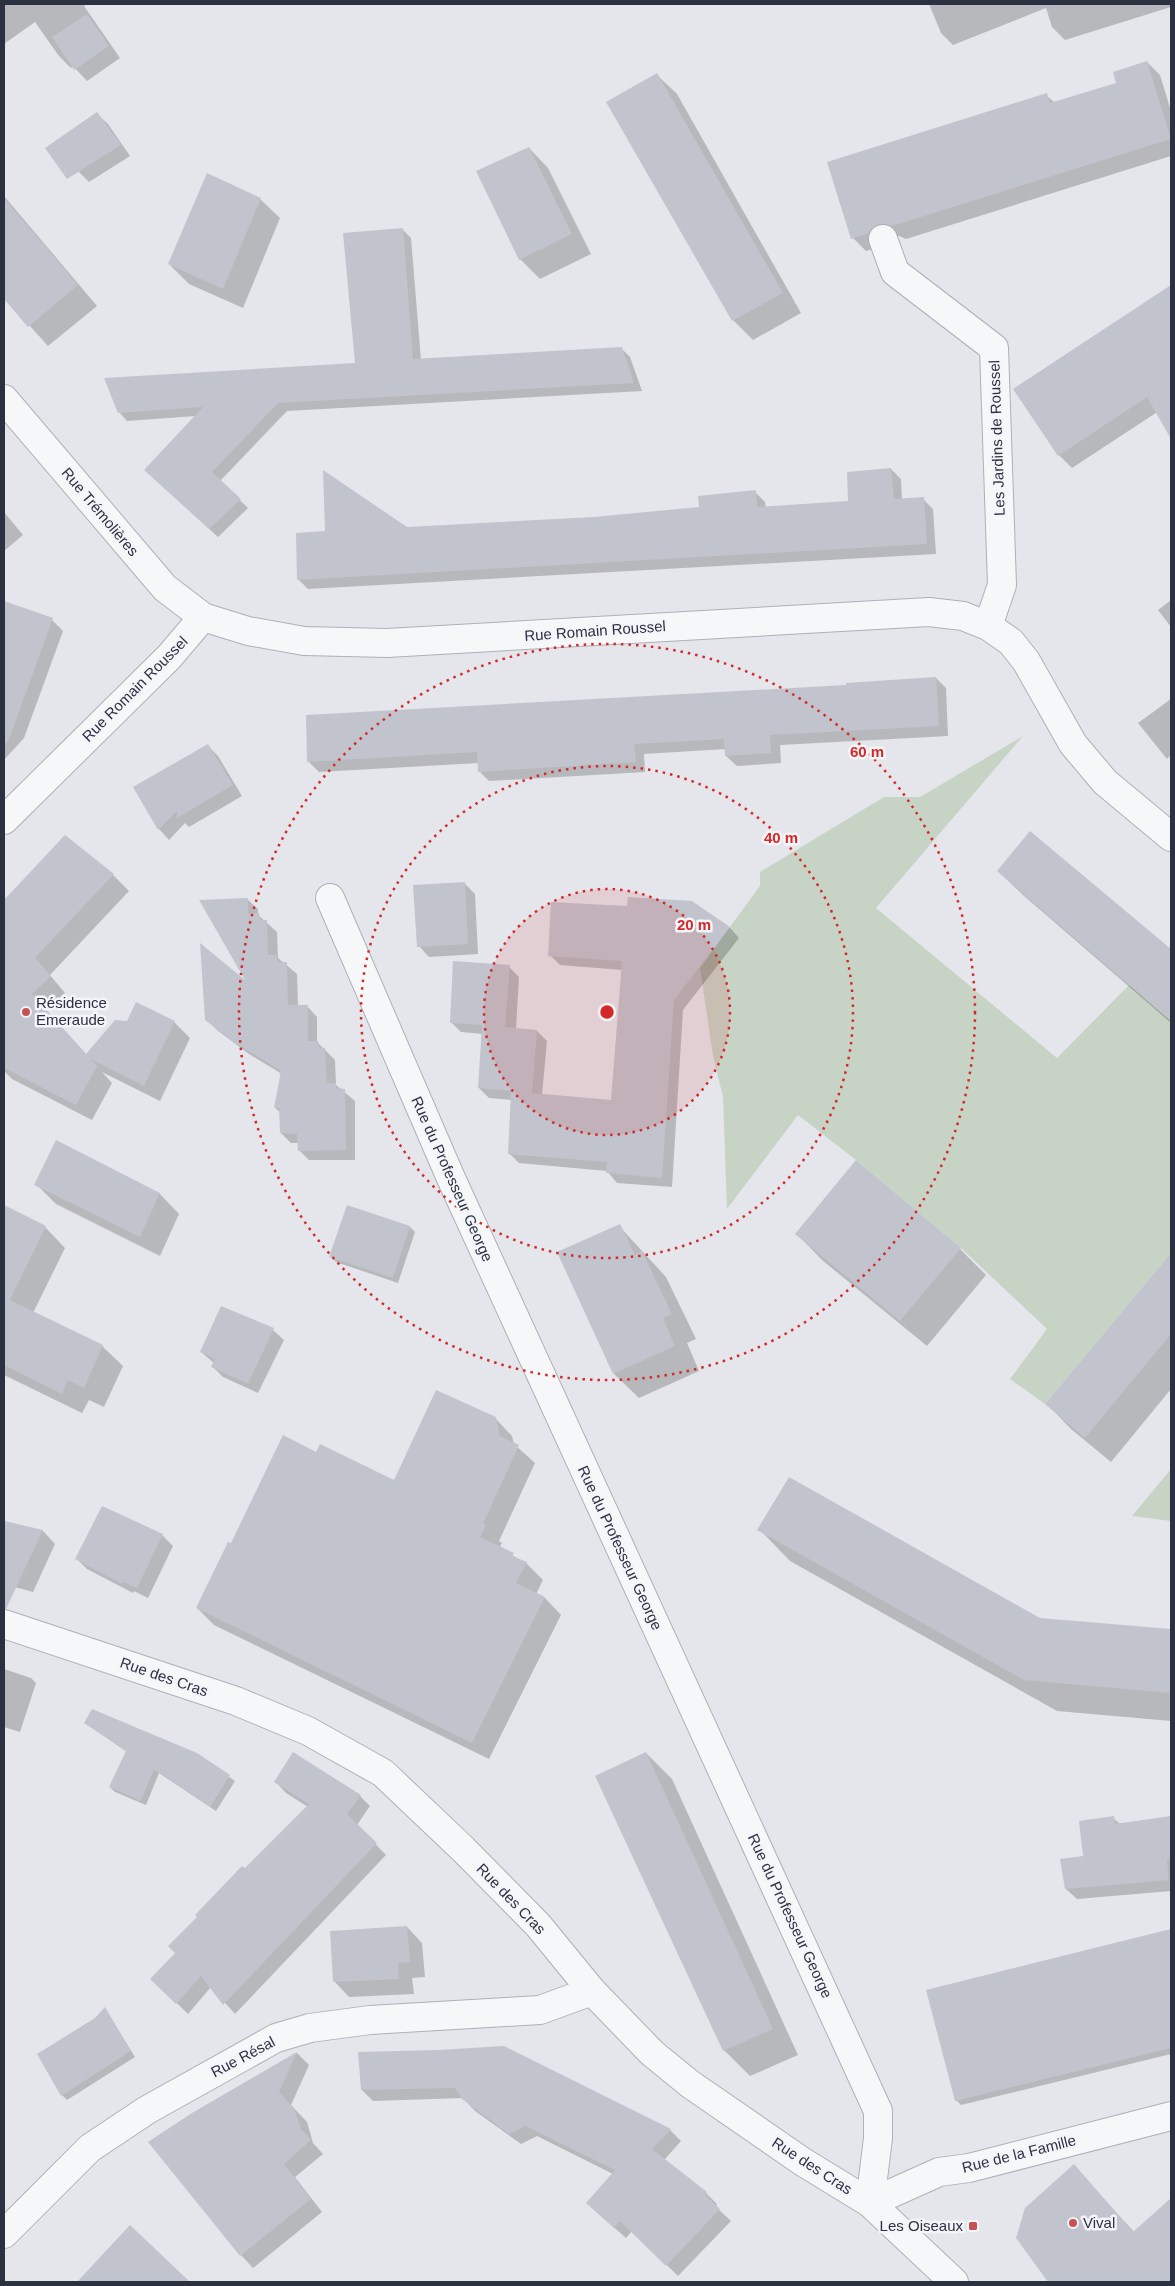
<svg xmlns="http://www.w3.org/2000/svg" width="1175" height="2286" viewBox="0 0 1175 2286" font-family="Arial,sans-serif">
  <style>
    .green { fill: #c7d4c5 }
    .shadow { fill: #0003 }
    .building { fill: #c1c4cd }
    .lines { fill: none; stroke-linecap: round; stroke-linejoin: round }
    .minor-casing { stroke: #adb0b8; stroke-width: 30 }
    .minor { stroke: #f6f7f9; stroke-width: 28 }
    .ring { fill: none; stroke: #d62828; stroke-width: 2.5; stroke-dasharray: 2.5 5 }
    .poi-dot { fill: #c75253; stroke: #f3f5f8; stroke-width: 2 }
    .labels { text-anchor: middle; stroke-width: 5; stroke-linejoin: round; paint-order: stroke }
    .street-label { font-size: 15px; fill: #2c3142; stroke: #f3f5f8 }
    .poi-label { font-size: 15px; fill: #2c3142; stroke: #f3f5f8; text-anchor: start }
    .centre { fill: #d62828; stroke: #f3f5f8; stroke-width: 2.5 }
    .ring-label { font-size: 15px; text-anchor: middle; font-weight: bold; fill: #d62828; stroke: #f3f5f8; stroke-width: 5; stroke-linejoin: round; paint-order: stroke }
  </style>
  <rect width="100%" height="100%" fill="#e4e6eb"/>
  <g class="green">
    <polygon points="1023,736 876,908 1057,1058 1129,985 1171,1021 1171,1253 1045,1404 1010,1379 1047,1329 961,1248 856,1160 798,1115 727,1209 723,1097 713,1056 700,968 760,886 760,872 884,797 920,797"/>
    <polygon points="1171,1469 1171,1521 1132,1516"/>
  </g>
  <g class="shadow">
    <polygon points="4,4 88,4 84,6 120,58 87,81 73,66 71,68 59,56 35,22 4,44"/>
    <polygon points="929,4 1171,4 1171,7 1065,40 1052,27 1046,8 953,45 941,33"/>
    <polygon points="1147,62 1160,75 1171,111 1171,156 906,239 899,236 891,237 882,246 866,251 853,238 1046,95 1055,103 1117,84"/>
    <polygon points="657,75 677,94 801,313 753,340 733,320"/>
    <polygon points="97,114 108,124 130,156 89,182 79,172 57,141"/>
    <polygon points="529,148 548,168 591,254 540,279 520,259"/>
    <polygon points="4,196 97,306 48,346 4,297"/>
    <polygon points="260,199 280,218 243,308 189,284 169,264"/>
    <polygon points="403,230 411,238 421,360 621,348 630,357 642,391 287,411 220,481 248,508 218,537 155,479 196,416 127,421 119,412 356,364"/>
    <polygon points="1171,286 1171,403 1072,468 1059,455 1015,389"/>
    <polygon points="891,469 901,479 902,500 923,499 933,509 936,554 308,589 298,579 407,529 594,518 700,509 755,492 765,502 766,508 850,502"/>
    <polygon points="4,512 23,535 4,551"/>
    <polygon points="1171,600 1171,627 1158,610"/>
    <polygon points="6,603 52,620 63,631 24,738 4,760 4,608"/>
    <polygon points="936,678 946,688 948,736 780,745 781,763 737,766 726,756 726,749 644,754 645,772 489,781 479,771 479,763 319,772 309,762 307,716 848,686"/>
    <polygon points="1171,699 1171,755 1167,759 1138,723"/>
    <polygon points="208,746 218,756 242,796 189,827 185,823 169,840 159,829 135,787"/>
    <polygon points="1031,832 1171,952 1171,1023 1023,895 998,871"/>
    <polygon points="65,836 113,875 129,891 50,975 65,993 46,1010 87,1055 174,1022 190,1038 160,1101 102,1072 112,1083 92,1120 12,1079 4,1071 4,916 14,907"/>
    <polygon points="465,884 475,894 478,954 429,957 419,946"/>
    <polygon points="247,899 258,909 258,915 277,932 278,958 297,974 298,1006 307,1006 317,1017 317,1042 335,1060 336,1085 355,1101 355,1160 309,1160 299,1150 299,1143 291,1143 281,1133 280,1112 275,1108 282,1074 249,1054 217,1030 206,1019 249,984"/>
    <polygon points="691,903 730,928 739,938 683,1010 672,1187 617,1183 607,1171 519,1163 509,1153 512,1100 489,1098 479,1088 483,1034 461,1032 451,1022 509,967 519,977 516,1029 537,1031 547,1041 542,1095 612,1101 622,970 560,965 550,955 628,908"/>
    <polygon points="56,1142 160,1194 179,1214 160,1256 56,1204 36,1184"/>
    <polygon points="4,1206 45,1227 65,1248 33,1313 102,1346 123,1366 104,1407 89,1400 82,1413 4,1375"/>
    <polygon points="348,1207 410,1227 415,1232 398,1283 336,1262 331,1257"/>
    <polygon points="619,1226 666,1277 696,1339 687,1343 699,1371 639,1398 614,1374 558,1253"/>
    <polygon points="797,1234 960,1249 986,1275 927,1346 822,1260"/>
    <polygon points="1171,1255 1171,1389 1111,1462 1071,1429 1047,1404"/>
    <polygon points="273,1330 284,1340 258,1393 223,1377 213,1367 214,1363 201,1352"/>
    <polygon points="495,1418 512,1436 514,1444 535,1463 499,1541 502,1543 499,1548 526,1563 543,1580 536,1594 545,1598 561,1615 489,1759 214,1625 197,1608 231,1544 316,1453 394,1481"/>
    <polygon points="4,1521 43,1531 55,1544 33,1592 4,1584"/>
    <polygon points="759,1529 1040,1619 1171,1631 1171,1721 1057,1711 790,1561"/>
    <polygon points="162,1535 173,1546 148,1598 134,1591 133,1593 87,1569 77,1559"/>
    <polygon points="4,1669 31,1678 36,1683 20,1732 4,1727"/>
    <polygon points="86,1723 196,1754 235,1781 216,1811 159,1773 146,1805 115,1792 110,1787 127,1752"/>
    <polygon points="646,1753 672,1779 798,2055 750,2076 724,2050"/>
    <polygon points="276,1782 360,1796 370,1806 357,1825 386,1855 235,2014 211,1987 188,2014 152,1979 308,1807 286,1793"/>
    <polygon points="1171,1817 1171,1891 1077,1899 1066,1889 1113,1818 1120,1824"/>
    <polygon points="407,1927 422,1943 425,1977 412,1978 414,1994 349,1997 334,1981"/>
    <polygon points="1171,1930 1171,2054 961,2105 956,2100 927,1991"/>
    <polygon points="105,2009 135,2057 67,2100 62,2095 39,2055 96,2018"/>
    <polygon points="504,2047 670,2130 681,2141 664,2160 706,2193 717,2204 716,2207 731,2221 678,2276 632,2231 626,2238 599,2214 613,2174 537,2136 521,2144 475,2111 463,2098 373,2101 362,2090 438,2052"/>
    <polygon points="297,2053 309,2065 291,2105 307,2122 313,2143 323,2154 295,2177 322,2212 253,2268 241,2255 193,2114"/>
    <polygon points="1074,2166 1134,2232 1171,2200 1171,2282 1049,2282 1017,2238"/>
    <polygon points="130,2227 188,2282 78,2282"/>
  </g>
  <g class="building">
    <polygon points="87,14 109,46 74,70 52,37"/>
    <polygon points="1147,61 1171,139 892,226 885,224 878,224 869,233 851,239 827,162 1047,93 1050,103 1116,83 1113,72"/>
    <polygon points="657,73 783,293 732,321 606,102"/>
    <polygon points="97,112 121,145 67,179 45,148"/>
    <polygon points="529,147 572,234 519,260 476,171"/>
    <polygon points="207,173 261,198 223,289 168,264"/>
    <polygon points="4,198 78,285 28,327 4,299"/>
    <polygon points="403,228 413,359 622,347 634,383 278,403 212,472 241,499 209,529 144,470 203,407 118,413 104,378 355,363 343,233"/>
    <polygon points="1171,285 1171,439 1147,397 1058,456 1013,389"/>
    <polygon points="891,468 894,499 924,497 927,544 297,580 296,533 325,531 323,470 407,527 594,517 699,507 698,496 756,490 757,507 848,501 847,472"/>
    <polygon points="4,601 53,618 8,742 4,742"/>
    <polygon points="936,677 939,726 770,735 771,753 725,756 724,739 634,744 636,762 478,772 477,752 307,762 306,715 846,685 846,683"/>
    <polygon points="208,744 233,785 177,818 177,811 158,830 133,787"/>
    <polygon points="1030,831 1171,949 1171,1021 997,871"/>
    <polygon points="65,835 114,874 35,958 51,976 32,994 86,1054 115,1020 127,1021 136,1002 175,1021 144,1086 91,1059 97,1066 76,1105 4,1068 4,900"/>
    <polygon points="465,882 468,944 417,947 413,885"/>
    <polygon points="628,897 692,901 730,927 674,1000 662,1178 606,1173 607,1162 508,1154 511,1091 478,1088 482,1025 450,1023 453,961 510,965 505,1027 483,1025 537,1030 532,1093 611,1100 622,961 548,956 551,902 627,906"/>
    <polygon points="248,898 248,914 259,913 260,920 267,920 268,955 277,955 277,962 287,962 288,1005 308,1005 308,1041 318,1041 319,1047 325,1048 327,1083 336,1083 336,1088 345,1089 346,1150 298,1151 297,1134 280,1133 279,1108 274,1108 281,1071 237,1044 205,1020 200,943 245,980 199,900"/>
    <polygon points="56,1140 160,1193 140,1237 34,1185"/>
    <polygon points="856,1160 961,1248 900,1321 795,1234"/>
    <polygon points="4,1205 46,1226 10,1300 103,1345 84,1388 68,1380 62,1394 4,1365"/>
    <polygon points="347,1205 410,1226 393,1278 329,1257"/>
    <polygon points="620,1224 635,1255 642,1251 672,1314 663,1318 675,1346 613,1374 557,1252"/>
    <polygon points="1171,1253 1171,1334 1085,1438 1045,1404"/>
    <polygon points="221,1306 274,1328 248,1384 211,1367 215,1359 200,1352"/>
    <polygon points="436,1390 496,1417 500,1436 519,1445 483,1524 486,1525 480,1537 514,1553 512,1556 527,1562 516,1583 545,1597 472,1743 196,1608 228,1542 231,1543 283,1435 316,1452 320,1444 394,1480"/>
    <polygon points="789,1477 1040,1618 1171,1629 1171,1693 1024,1680 757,1530"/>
    <polygon points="102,1506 163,1534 137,1588 123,1582 122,1584 75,1559"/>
    <polygon points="4,1521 43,1530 6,1609 4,1609"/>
    <polygon points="92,1709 197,1753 230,1775 210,1807 154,1769 141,1801 109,1787 126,1751 84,1723"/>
    <polygon points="293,1752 361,1795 347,1814 377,1843 223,2005 201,1976 176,2004 150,1979 175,1953 168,1946 197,1917 195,1915 242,1866 245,1868 309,1804 274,1782"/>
    <polygon points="646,1752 773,2029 723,2051 595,1776"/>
    <polygon points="1114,1816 1115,1824 1171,1816 1171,1859 1167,1860 1169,1880 1065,1889 1060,1859 1083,1856 1079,1821"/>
    <polygon points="407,1926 410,1962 398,1963 399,1979 333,1982 330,1931"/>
    <polygon points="1171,1929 1171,2048 955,2101 926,1990"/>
    <polygon points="105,2007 131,2051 61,2096 37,2054 95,2018"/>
    <polygon points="504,2046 671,2129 652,2149 707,2192 705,2195 720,2209 666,2266 620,2221 614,2228 586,2203 615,2170 525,2126 509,2134 462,2099 455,2088 361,2090 358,2052 438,2050"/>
    <polygon points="297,2052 279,2092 294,2108 301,2129 311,2140 284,2164 311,2199 240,2256 148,2142 192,2113"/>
    <polygon points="1074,2164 1133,2232 1171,2198 1171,2282 1048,2282 1016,2238 1025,2208"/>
    <polygon points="130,2225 190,2282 77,2282"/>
  </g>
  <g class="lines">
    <g class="minor-casing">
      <g id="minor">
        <polyline points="883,239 895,272 994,348 1002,585 988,626"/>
        <polyline points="4,399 165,588 203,617 248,631 304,641 387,643 929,612 963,616 988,626 1011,642 1026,661 1073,744 1105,782 1171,837"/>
        <polyline points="4,820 169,657 203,617"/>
        <polyline points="330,898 450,1176 878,2111 878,2138 870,2203"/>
        <polyline points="4,1624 236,1701 308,1731 383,1773 463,1849 538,1925 592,1991 652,2053 690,2084 803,2162 870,2203 954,2282"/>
        <polyline points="870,2203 939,2172 969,2168 1171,2116"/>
        <polyline points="4,2234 90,2148 147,2110 276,2038 310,2028 370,2020 540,2010 592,1991"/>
      </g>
    </g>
    <use href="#minor" class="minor"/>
  </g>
  <circle cx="607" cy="1012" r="123" fill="#d62828" fill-opacity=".12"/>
  <g class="ring">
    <circle cx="607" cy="1012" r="123"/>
    <circle cx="607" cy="1012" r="246"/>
    <circle cx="607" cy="1012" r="368"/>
  </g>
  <g class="poi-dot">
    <circle cx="26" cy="1012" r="5"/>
    <circle cx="1073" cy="2223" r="5"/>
    <rect x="968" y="2221" width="10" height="10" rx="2.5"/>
  </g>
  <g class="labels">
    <g class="street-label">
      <text transform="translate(997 438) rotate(-92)" y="5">Les Jardins de Roussel</text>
      <text transform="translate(100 512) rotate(50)" y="5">Rue Trémolières</text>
      <text transform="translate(595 631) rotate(-4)" y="5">Rue Romain Roussel</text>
      <text transform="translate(135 689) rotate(-45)" y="5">Rue Romain Roussel</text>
      <text transform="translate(452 1179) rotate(66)" y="5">Rue du Professeur George</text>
      <text transform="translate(620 1548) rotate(65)" y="5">Rue du Professeur George</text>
      <text transform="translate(164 1677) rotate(19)" y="5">Rue des Cras</text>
      <text transform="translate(511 1899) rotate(46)" y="5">Rue des Cras</text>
      <text transform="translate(790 1916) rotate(65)" y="5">Rue du Professeur George</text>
      <text transform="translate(243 2057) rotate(-28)" y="5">Rue Résal</text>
      <text transform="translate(1019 2154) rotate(-14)" y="5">Rue de la Famille</text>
      <text transform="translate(812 2166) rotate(33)" y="5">Rue des Cras</text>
    </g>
    <g class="poi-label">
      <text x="36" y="1008">Résidence<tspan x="36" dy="17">Emeraude</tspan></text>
      <text x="1083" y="2228">Vival</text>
      <text x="963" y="2231" text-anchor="end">Les Oiseaux</text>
    </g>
  </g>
  <circle cx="607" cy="1012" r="8" class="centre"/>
  <g class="ring-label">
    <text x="867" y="757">60 m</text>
    <text x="781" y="843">40 m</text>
    <text x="694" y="930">20 m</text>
  </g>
  <rect width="1175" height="2286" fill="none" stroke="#2c3142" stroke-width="10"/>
</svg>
